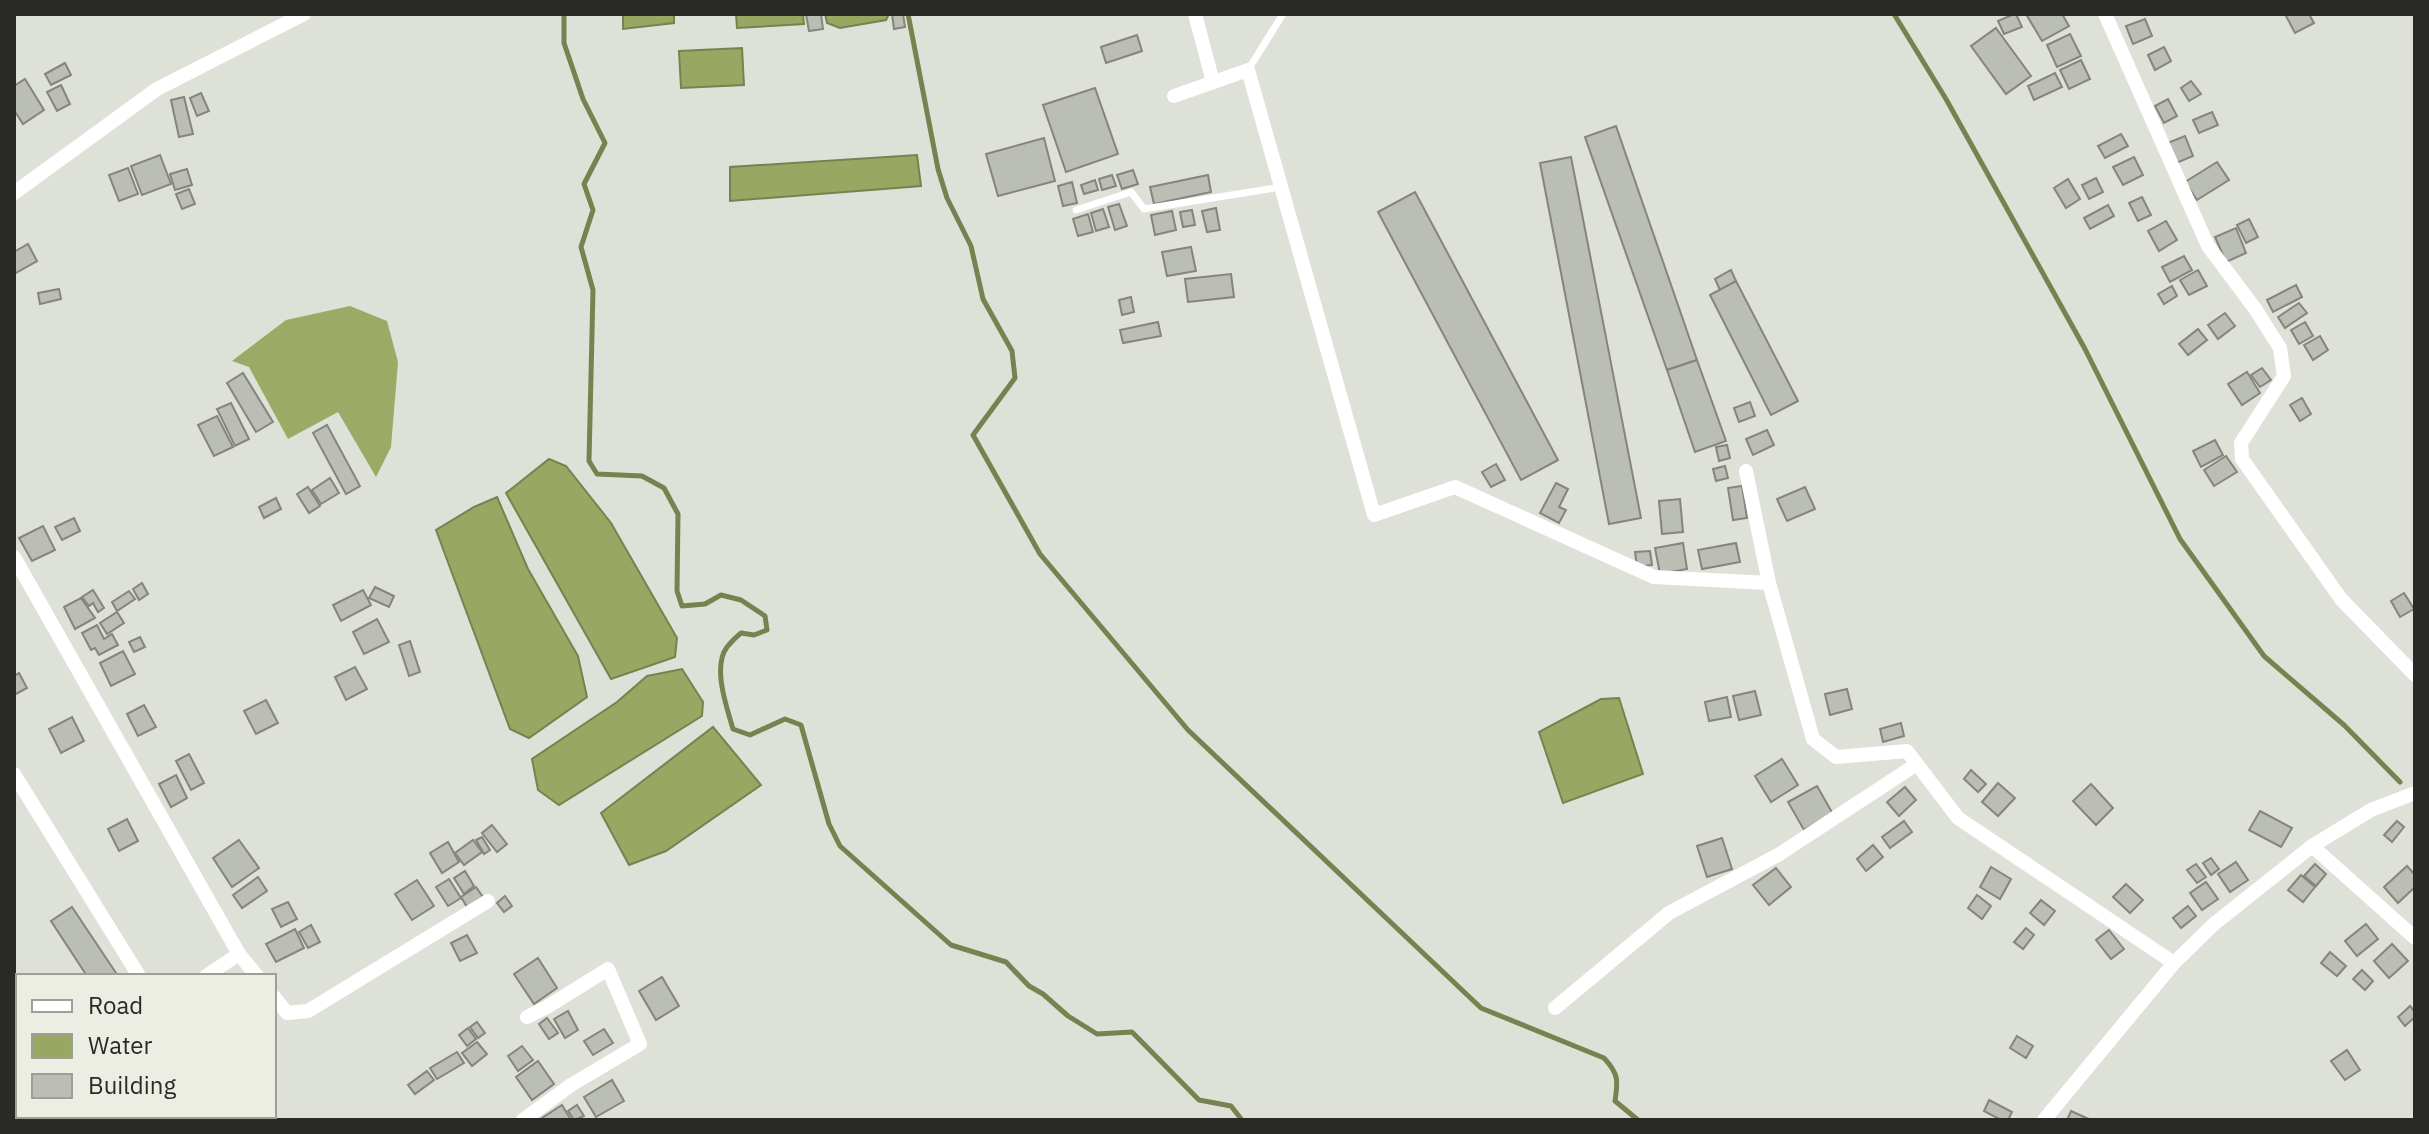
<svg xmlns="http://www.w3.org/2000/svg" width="2429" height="1134" viewBox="0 0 2429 1134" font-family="'IBM Plex Sans',sans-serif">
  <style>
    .forest { fill: #9baa65 }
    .water { fill: #98a762; stroke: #778250; stroke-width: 2 }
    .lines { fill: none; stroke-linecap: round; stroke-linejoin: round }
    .stream { stroke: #778250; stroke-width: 5 }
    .building { fill: #bbbeb4; stroke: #84867d; stroke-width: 2 }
    .service { stroke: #fff; stroke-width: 7 }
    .minor { stroke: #fff; stroke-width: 14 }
  </style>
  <rect width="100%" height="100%" fill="#dee1d7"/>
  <polygon class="forest" points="350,306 387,321 398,362 391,447 376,477 338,412 288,439 249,367 232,361 286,320"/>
  <g class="water">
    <polygon points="623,14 674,14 674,23 623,29"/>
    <polygon points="736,14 803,14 804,24 737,28"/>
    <polygon points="825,14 889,14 886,20 840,28 827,23"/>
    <polygon points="742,48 744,85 681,88 679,51"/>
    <polygon points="917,155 921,186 730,201 730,167"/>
    <polygon points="549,459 566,466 611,523 677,638 675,657 611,679 506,493"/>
    <polygon points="497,497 528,569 578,656 587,697 529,738 510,729 436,530 474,507"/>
    <polygon points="682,669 703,702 702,716 559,805 538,790 532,759 617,702 647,676"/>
    <polygon points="1619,698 1643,774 1563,803 1539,732 1601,699"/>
    <polygon points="713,727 761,785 666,851 629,865 601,813"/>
  </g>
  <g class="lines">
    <g class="stream">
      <path d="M 564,14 L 564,43 L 583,99 L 605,143 L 584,184 L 593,210 L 581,247 L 593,290 L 589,461 L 597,474 L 642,476 L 664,488 L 678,514 L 677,591 L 682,606 L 705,604 L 721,595 L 741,600 L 765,616 L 767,630 L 754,635 L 741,633 C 736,637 731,642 727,647 C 712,667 727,708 733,729 L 750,735 L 785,719 L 801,725 L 829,824 L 840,846 L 951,945 L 1006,962 L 1029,986 L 1043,994 L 1068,1016 L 1097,1034 L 1132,1032 L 1199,1100 L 1231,1106 L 1242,1120"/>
      <path d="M 908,14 L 938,169 L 947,198 L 971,246 L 983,299 L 1012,351 L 1015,378 L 973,435 L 1040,554 L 1188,730 L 1481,1008 L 1604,1058 C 1619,1074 1618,1081 1615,1101 L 1638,1120"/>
      <polyline points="1894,14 1946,99 2085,349 2180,539 2264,656 2344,725 2400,782"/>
    </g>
  </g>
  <g class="building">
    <polygon points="806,14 821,14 823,29 809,31"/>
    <polygon points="892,14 903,14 905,27 894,29"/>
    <polygon points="2014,14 2016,14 2022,27 2004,34 1998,21"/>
    <polygon points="2026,14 2062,14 2069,26 2042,41"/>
    <polygon points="2285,14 2309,14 2314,23 2295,33"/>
    <polygon points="2145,19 2152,36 2133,44 2126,26"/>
    <polygon points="1996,28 2031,76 2006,94 1971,46"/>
    <polygon points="2070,34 2081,56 2057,67 2047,45"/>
    <polygon points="1137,35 1142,51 1106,63 1101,47"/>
    <polygon points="2164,47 2171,61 2155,70 2148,55"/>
    <polygon points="2081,60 2090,79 2069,89 2060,70"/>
    <polygon points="65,63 71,75 51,85 45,74"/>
    <polygon points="2055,73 2062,87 2034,100 2028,86"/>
    <polygon points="25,79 44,110 23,124 14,110 14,86"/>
    <polygon points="2191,81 2201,94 2189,101 2181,88"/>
    <polygon points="61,85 70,104 57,111 47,92"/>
    <polygon points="1095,88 1118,154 1066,172 1043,105"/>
    <polygon points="201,93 209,111 197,116 190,98"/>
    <polygon points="184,97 193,134 179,137 171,100"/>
    <polygon points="2168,99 2177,116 2164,123 2155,106"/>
    <polygon points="2212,112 2218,125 2199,133 2193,120"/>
    <polygon points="1616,126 1697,360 1667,370 1585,137"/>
    <polygon points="2121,134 2128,146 2105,158 2098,146"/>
    <polygon points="2185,136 2193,156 2174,164 2165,144"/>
    <polygon points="1044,138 1055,181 998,196 986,154"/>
    <polygon points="160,155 171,184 142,195 131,166"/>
    <polygon points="1571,157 1641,518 1609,524 1540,163"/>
    <polygon points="2134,157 2143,175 2123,185 2113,167"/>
    <polygon points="2217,162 2229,180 2197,200 2185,182"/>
    <polygon points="128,168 138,194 119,201 109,175"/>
    <polygon points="187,169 192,185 175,190 170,174"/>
    <polygon points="1133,170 1138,184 1122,189 1117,175"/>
    <polygon points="1112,175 1116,186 1102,190 1099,179"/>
    <polygon points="1208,175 1211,192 1154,204 1150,187"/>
    <polygon points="2096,178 2103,192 2089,199 2082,185"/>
    <polygon points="2068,179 2080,199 2066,208 2054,188"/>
    <polygon points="1095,180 1098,190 1084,194 1081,185"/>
    <polygon points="1072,182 1077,203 1063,206 1058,186"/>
    <polygon points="189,189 195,204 182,209 176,194"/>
    <polygon points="1415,192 1558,460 1521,480 1378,212"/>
    <polygon points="2142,197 2151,215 2138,221 2129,203"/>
    <polygon points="1119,204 1127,226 1115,230 1108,207"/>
    <polygon points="2108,205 2114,216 2090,229 2084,218"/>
    <polygon points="1216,208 1220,230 1207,232 1202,211"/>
    <polygon points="1103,209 1109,227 1096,231 1091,213"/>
    <polygon points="1192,210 1195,225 1183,227 1180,212"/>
    <polygon points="1172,211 1176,230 1155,235 1151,215"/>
    <polygon points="1088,214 1093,232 1078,236 1073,219"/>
    <polygon points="2249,219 2258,237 2246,243 2237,225"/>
    <polygon points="2166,221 2177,240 2159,251 2148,231"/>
    <polygon points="2236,228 2246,253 2226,262 2215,237"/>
    <polygon points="28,244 37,261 14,274 14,252"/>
    <polygon points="1191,247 1196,271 1167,276 1162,252"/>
    <polygon points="2184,256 2192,270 2170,282 2162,267"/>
    <polygon points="1731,270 1736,281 1720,290 1715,279"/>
    <polygon points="2198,270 2207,286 2189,295 2180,280"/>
    <polygon points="1231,274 1234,297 1188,302 1185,279"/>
    <polygon points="1736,281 1798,401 1771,415 1710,295"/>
    <polygon points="2296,285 2302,297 2273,312 2267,300"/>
    <polygon points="2172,286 2177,296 2164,304 2158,294"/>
    <polygon points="59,289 61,299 40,304 38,293"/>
    <polygon points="1131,297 1134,312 1122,315 1119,300"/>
    <polygon points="2299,303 2307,313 2285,328 2278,317"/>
    <polygon points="2225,313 2235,326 2218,339 2208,325"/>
    <polygon points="1158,322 1161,336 1123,343 1120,330"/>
    <polygon points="2305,322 2313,336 2299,344 2291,330"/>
    <polygon points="2198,329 2207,340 2188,355 2179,344"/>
    <polygon points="2320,336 2328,350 2313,360 2304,345"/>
    <polygon points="1697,360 1726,441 1695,452 1667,370"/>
    <polygon points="2262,368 2271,380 2260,387 2251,375"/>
    <polygon points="2247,372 2260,393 2242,405 2228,384"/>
    <polygon points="243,373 273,422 256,432 227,383"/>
    <polygon points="2302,398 2311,414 2300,421 2290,405"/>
    <polygon points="1750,402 1755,416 1739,422 1734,408"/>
    <polygon points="231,403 249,439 235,446 217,409"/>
    <polygon points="217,416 233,447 214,456 198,425"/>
    <polygon points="327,425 360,486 346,494 313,433"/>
    <polygon points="1767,430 1774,445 1753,455 1746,439"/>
    <polygon points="2215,440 2223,455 2201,467 2193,451"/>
    <polygon points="1727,445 1730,458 1719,461 1716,447"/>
    <polygon points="2226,456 2237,472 2214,486 2204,470"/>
    <polygon points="1496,464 1505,480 1491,487 1482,472"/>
    <polygon points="1725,466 1728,478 1716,481 1713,469"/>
    <polygon points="330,478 339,493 321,504 312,490"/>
    <polygon points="1556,483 1568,489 1559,507 1566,510 1559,523 1540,513"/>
    <polygon points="1742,486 1747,518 1733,520 1728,488"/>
    <polygon points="308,487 320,506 309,513 297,494"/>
    <polygon points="1805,487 1815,509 1787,521 1777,499"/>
    <polygon points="276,498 281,509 264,518 259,507"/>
    <polygon points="1680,499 1683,532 1662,534 1659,501"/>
    <polygon points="74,518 80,531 62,540 55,527"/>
    <polygon points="43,526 55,550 32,561 19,538"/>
    <polygon points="1683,543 1687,569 1660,574 1655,548"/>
    <polygon points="1736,543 1740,562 1702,569 1698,550"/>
    <polygon points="1650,551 1652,565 1637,567 1635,552"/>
    <polygon points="142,583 148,594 139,600 133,589"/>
    <polygon points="375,587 394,596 389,607 369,598"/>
    <polygon points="93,590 104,608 98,612 93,603 89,606 82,597"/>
    <polygon points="363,590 371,605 341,621 333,605"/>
    <polygon points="129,591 135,599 117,611 112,602"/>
    <polygon points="2404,593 2414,609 2400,617 2391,601"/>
    <polygon points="81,598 95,618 75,629 64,607"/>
    <polygon points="117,612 124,623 107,634 100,623"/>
    <polygon points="377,619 389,642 364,654 353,632"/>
    <polygon points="97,625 104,639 112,634 118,645 99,655 95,648 91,650 82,633"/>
    <polygon points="140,637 145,647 134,652 129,642"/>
    <polygon points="410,641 420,672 409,676 399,645"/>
    <polygon points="123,651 135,674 111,686 100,663"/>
    <polygon points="355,667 367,689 346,700 335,677"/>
    <polygon points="19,673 27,688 14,695 14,676"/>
    <polygon points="1847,689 1852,709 1830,715 1825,694"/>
    <polygon points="1755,691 1761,715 1739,720 1733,696"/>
    <polygon points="1727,697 1731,717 1709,721 1705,702"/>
    <polygon points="266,700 278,723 256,734 244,711"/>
    <polygon points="144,705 156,727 138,736 127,714"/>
    <polygon points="72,717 84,741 61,753 49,729"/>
    <polygon points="1901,723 1904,736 1883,742 1880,729"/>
    <polygon points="189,754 204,783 191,790 176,761"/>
    <polygon points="1782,759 1798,785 1771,802 1755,776"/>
    <polygon points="1971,770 1986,784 1978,792 1964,779"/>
    <polygon points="176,775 187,798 171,807 159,784"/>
    <polygon points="1998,783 2015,798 1998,816 1982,802"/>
    <polygon points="2091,784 2113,808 2096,825 2073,801"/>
    <polygon points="1817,786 1833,814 1804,830 1788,802"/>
    <polygon points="1905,787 1916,800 1899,816 1887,802"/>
    <polygon points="2260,811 2292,828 2281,847 2249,830"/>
    <polygon points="127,819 138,841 119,851 108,829"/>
    <polygon points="1904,821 1912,832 1890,848 1882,837"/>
    <polygon points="2397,821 2404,827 2392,842 2384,835"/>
    <polygon points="492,825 507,844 497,852 482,833"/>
    <polygon points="482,837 490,850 484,854 476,840"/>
    <polygon points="1722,838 1732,869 1707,877 1697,846"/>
    <polygon points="239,840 259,868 232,887 213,858"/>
    <polygon points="473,840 482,852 464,865 455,853"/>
    <polygon points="448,842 459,862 442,873 430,853"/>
    <polygon points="1873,845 1883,857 1866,871 1857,859"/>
    <polygon points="2211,858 2219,869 2211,875 2203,863"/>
    <polygon points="2236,862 2248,880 2230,892 2218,874"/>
    <polygon points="2196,864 2206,877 2197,883 2187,870"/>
    <polygon points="2315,864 2326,874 2316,886 2304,876"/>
    <polygon points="2407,866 2415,875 2415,887 2398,903 2384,887"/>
    <polygon points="1991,867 2011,879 2000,899 1980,887"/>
    <polygon points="1776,868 1791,887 1769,905 1753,885"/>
    <polygon points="465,871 474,886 464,894 454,878"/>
    <polygon points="2301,875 2315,887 2303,902 2288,890"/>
    <polygon points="258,877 267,891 242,908 233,895"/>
    <polygon points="449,879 461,898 448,906 436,887"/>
    <polygon points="417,880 434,906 412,920 395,894"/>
    <polygon points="2206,882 2218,899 2202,910 2190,893"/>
    <polygon points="2126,884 2143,900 2130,913 2113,897"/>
    <polygon points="476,887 483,897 467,907 461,897"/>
    <polygon points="1977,895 1991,906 1982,919 1968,908"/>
    <polygon points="505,896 512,906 504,912 497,903"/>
    <polygon points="2041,900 2055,911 2044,925 2030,913"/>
    <polygon points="288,902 297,919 281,927 272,909"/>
    <polygon points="2188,906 2196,916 2181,928 2173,918"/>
    <polygon points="72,907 118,976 87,976 51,921"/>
    <polygon points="2366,924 2378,939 2357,956 2345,941"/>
    <polygon points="311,925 320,942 308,948 299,932"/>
    <polygon points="2026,928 2034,935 2023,949 2014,942"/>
    <polygon points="295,929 304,948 276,962 266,944"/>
    <polygon points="2109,930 2124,949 2111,959 2096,940"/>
    <polygon points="467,935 477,953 460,961 451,943"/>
    <polygon points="2392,944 2408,961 2389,978 2374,961"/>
    <polygon points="2330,952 2346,966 2337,976 2321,963"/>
    <polygon points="538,958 557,988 534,1004 514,974"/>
    <polygon points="2362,970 2373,981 2365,990 2353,979"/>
    <polygon points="662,977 679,1006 656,1020 639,991"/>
    <polygon points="2410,1006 2415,1012 2415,1017 2405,1026 2398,1017"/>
    <polygon points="568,1011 578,1030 565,1038 554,1019"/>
    <polygon points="547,1018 558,1033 549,1039 539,1024"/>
    <polygon points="477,1022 485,1033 478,1038 470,1027"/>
    <polygon points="468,1028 476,1039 467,1046 459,1035"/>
    <polygon points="604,1029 613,1043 593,1055 584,1041"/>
    <polygon points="2017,1036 2033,1046 2026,1058 2010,1048"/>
    <polygon points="477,1042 487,1054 472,1066 462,1053"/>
    <polygon points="522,1046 533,1060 518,1071 508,1056"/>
    <polygon points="2347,1050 2360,1070 2345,1080 2331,1061"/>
    <polygon points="457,1052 464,1063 437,1079 430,1068"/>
    <polygon points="538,1061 554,1084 532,1100 516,1077"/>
    <polygon points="427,1071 434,1080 415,1094 408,1085"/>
    <polygon points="612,1080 624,1101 596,1117 584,1097"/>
    <polygon points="1989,1100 2012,1112 2008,1120 2001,1120 1984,1111"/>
    <polygon points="562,1105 571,1120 539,1120"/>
    <polygon points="577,1105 584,1116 574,1120 568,1111"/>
    <polygon points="2071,1111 2091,1120 2067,1120"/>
  </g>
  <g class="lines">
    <g class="service">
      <polyline points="1248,70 1283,14"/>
      <polyline points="1076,210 1131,192 1144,209 1281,187"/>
    </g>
    <g class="minor">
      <polyline points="1195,14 1213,82"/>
      <polyline points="2105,14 2208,246 2256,310 2280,348 2284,376 2241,443 2242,459 2341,599 2415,675"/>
      <polyline points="1174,96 1248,70 1374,515 1455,487 1654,577 1769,583"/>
      <polyline points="14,193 157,89 304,14"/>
      <polyline points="1746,471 1769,583 1813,739 1836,757 1907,751 1958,818 2174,963"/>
      <polyline points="14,557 239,954 206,976"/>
      <polyline points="14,774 139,976"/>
      <polyline points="2312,846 2415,938"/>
      <polyline points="239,954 257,976"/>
      <polyline points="274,997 287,1013 308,1011 488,901"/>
      <polyline points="1555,1008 1669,913 1778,855 1917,764"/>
      <polyline points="14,1109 18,1106"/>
      <polyline points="228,1116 230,1120"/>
      <polyline points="523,1120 571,1085 640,1044 608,969 547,1007 527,1017"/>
      <polyline points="2044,1120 2174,963 2214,924 2312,846 2371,810 2415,793"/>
    </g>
  </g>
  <rect width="2429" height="1134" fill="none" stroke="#292a26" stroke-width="32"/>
  <rect x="16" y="974" width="260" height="144" fill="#eceee4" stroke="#9ea098" stroke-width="2"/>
  <rect x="32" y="1000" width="40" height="12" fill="#ffffff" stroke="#9ea098" stroke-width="2"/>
  <text x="88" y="1014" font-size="24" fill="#292a26">Road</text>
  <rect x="32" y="1034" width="40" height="24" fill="#98a762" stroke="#9ea098" stroke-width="2"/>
  <text x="88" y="1054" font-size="24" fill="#292a26">Water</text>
  <rect x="32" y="1074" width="40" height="24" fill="#bbbeb4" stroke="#9ea098" stroke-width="2"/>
  <text x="88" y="1094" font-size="24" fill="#292a26">Building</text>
</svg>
